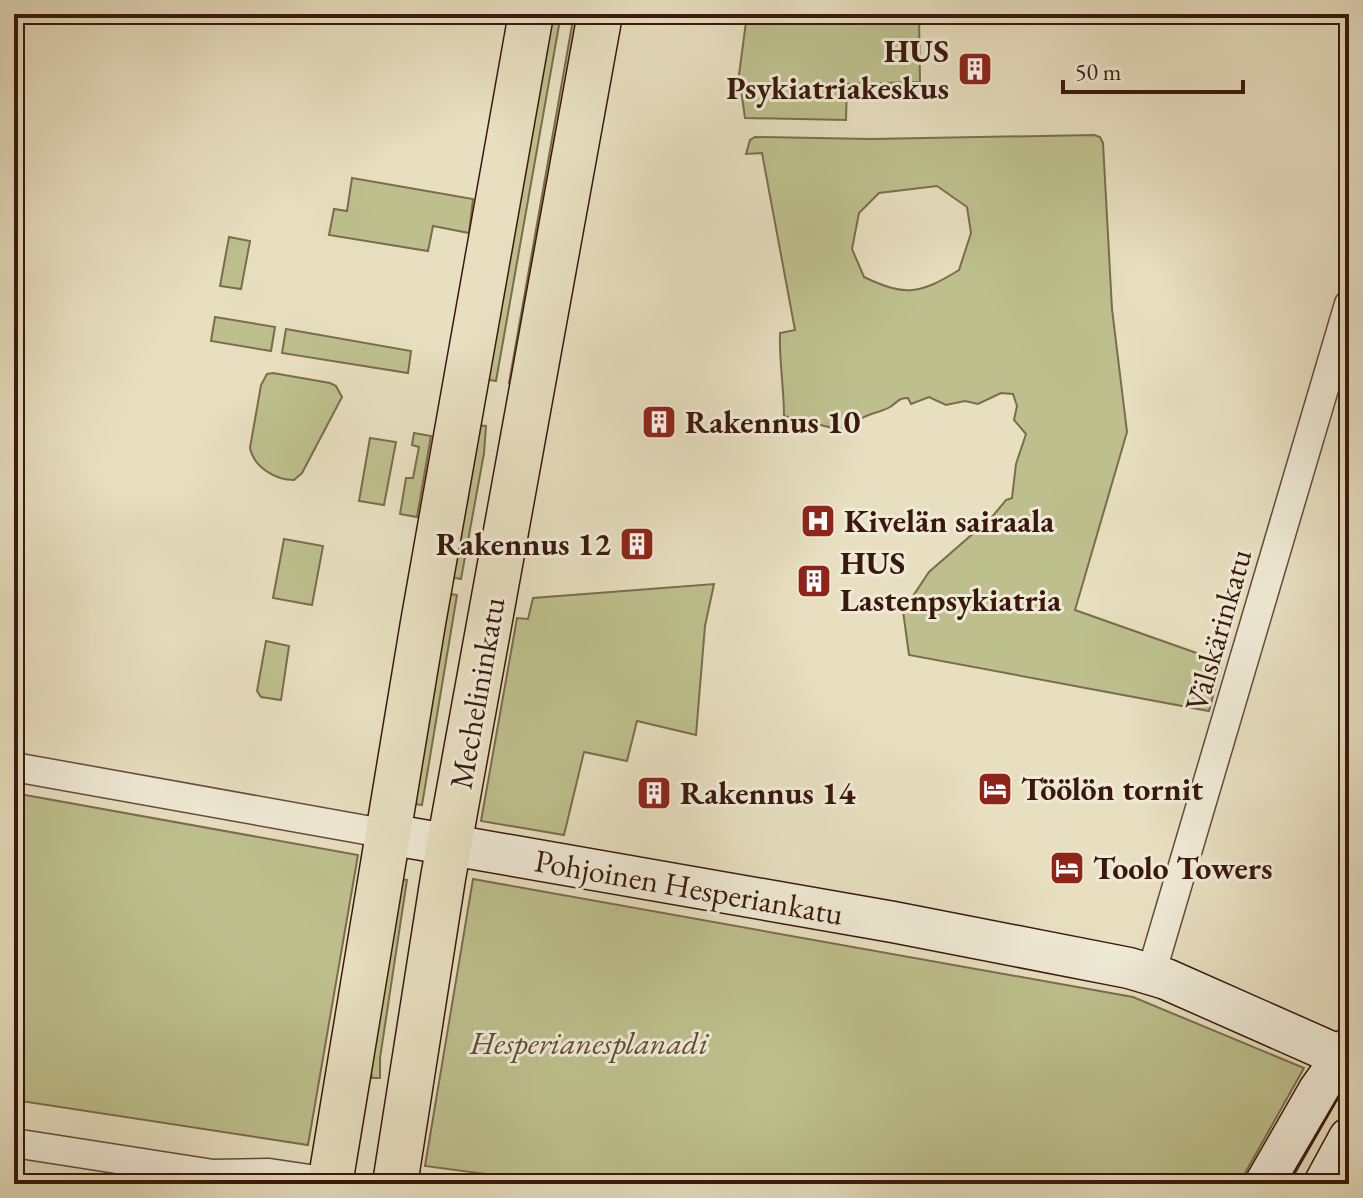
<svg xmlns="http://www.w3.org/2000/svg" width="1363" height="1198" viewBox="0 0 1363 1198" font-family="'EB Garamond',serif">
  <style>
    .green { fill: #bdc08d; stroke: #7c6c4c; stroke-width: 2; fill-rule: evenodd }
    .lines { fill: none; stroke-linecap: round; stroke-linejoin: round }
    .street-casing { stroke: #664a39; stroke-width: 31 }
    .secondary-casing { stroke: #3b180c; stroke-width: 43 }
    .primary-casing { stroke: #3b180c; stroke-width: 47 }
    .street { stroke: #efead6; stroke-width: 28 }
    .secondary { stroke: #efead6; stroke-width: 40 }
    .primary { stroke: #e7dfc0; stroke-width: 44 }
    .tram { stroke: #3b180c; stroke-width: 2 }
    .labels { text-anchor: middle; stroke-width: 6; stroke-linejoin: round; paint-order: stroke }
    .poi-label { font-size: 32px; font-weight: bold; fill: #3b180c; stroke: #efead6; text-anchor: start }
    .street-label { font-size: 32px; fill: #3b180c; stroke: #efead6 }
    .park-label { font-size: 32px; font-style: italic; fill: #624a33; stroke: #efead6 }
  </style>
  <rect width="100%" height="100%" fill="#e7dfc0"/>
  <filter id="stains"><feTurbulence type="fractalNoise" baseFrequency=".0025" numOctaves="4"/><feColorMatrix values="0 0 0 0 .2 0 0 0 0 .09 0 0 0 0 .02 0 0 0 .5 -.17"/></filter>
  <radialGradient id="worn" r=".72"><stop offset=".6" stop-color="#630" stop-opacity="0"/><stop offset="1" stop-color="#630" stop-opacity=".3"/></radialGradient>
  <g class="green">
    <polygon points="549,14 561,14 496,381 484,379"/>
    <polygon points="574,14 585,14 521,385 509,383"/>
    <polygon points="747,14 919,14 920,82 847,84 846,120 745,118 739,75"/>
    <path d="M 1094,135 L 1100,137 L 1103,143 L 1112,309 L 1127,432 L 1075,610 L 1222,662 L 1209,711 L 909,655 L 903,611 L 929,572 L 992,517 L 1006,500 L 1012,498 L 1016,464 L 1026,434 L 1014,420 L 1017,406 L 1013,394 L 1001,393 L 978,404 L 965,401 L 946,405 L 929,397 L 911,404 L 908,398 C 898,398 898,402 890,407 C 874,416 858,412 853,433 L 784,416 C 784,388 779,361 780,333 L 795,330 L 762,153 L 746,154 L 750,140 L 755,137 L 871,139 ZM 937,186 L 967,207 L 971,233 L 959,270 C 920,294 906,297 864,277 L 852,249 L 859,213 L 879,193 Z"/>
    <polygon points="352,178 473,199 469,233 433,226 428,251 329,235 334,209 347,211"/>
    <polygon points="229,237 250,241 241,289 220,286"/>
    <polygon points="215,317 275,327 271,351 211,341"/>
    <polygon points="286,329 411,351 408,373 282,353"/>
    <path d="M 273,373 L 330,383 L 336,386 L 342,397 L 302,473 L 294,480 C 275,480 254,467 250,448 L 261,385 L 267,374 Z"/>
    <polygon points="476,425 486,426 484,453 461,579 450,577"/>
    <polygon points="414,433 431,436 417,517 400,514 406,478 413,478 419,447 412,445"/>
    <polygon points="370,438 396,442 384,505 359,501"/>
    <polygon points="284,539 323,546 312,605 273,598"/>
    <polygon points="714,584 705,626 696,735 637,721 627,761 584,752 564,835 481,821 517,618 528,619 533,598"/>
    <polygon points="445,593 457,595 422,805 408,803"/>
    <polygon points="266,641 289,646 281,700 261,697 257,691"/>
    <polygon points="14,793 358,855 308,1145 14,1100"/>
    <polygon points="398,879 407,880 380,1058 380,1078 372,1078 368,1053"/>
    <polygon points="473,879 1133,997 1304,1068 1239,1184 561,1184 425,1166"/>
  </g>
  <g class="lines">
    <g class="street-casing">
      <g id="street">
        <polyline points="14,767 388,834"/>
        <polyline points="1151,974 1349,304"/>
        <polyline points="14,1143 213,1174 269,1173 330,1182"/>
      </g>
    </g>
    <g class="secondary-casing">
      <g id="secondary">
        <polyline points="388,834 893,922 1129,968 1166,979 1349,1060"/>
        <polyline points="1265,1184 1319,1090 1349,1048"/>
        <polyline points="1324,1184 1349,1138"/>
      </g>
    </g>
    <g class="primary-casing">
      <g id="primary">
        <polyline points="330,1184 423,623 531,14"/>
        <polyline points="395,1184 443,878 600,14"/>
      </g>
    </g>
    <use href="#street" class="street"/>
    <use href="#secondary" class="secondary"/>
    <use href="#primary" class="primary"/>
    <polyline class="tram" points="1287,1184 1349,1078"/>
  </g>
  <defs>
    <g id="building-square" transform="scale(1.8)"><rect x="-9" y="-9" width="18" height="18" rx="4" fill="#8f2418" stroke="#efead6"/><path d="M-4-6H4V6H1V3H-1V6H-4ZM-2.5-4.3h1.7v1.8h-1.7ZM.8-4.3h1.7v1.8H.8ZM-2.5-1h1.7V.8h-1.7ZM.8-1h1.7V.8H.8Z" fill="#fff"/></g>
    <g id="hospital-square" transform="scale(1.8)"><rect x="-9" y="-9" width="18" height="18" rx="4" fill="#8f2418" stroke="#efead6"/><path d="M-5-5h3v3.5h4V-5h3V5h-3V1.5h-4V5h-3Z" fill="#fff"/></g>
    <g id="hotel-square" transform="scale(1.8)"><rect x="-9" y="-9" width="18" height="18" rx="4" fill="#8f2418" stroke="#efead6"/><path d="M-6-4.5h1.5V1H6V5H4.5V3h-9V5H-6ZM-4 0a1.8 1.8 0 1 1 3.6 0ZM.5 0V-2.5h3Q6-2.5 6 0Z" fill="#fff"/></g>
  </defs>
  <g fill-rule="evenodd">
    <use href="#building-square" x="975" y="69"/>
    <use href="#building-square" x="659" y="422"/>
    <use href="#hospital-square" x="818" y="521"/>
    <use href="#building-square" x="637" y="544"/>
    <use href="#building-square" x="814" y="581"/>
    <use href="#hotel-square" x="995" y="789"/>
    <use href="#building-square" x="654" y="793"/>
    <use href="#hotel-square" x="1067" y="868"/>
  </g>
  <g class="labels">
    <g class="poi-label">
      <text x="949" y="62" text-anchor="end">HUS<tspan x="949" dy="37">Psykiatriakeskus</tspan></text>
      <text x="685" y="433">Rakennus 10</text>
      <text x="844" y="532">Kivelän sairaala</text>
      <text x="611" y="555" text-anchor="end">Rakennus 12</text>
      <text x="840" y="574">HUS<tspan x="840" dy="37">Lastenpsykiatria</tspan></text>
      <text x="1021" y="800">Töölön tornit</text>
      <text x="680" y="804">Rakennus 14</text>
      <text x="1093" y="879">Toolo Towers</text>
    </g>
    <g class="street-label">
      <text transform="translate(1218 630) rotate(-74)" y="11">Välskärinkatu</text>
      <text transform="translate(477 693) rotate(-80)" y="11">Mechelininkatu</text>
      <text transform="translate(689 887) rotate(10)" y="11">Pohjoinen Hesperiankatu</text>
    </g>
    <g class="park-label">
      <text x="589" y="1054">Hesperianesplanadi</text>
    </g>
  </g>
  <rect width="1363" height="1198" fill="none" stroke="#e7dfc0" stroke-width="48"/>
  <rect x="16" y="16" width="1331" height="1166" fill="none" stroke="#3b180c" stroke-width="4"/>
  <rect x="24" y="24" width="1315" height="1150" fill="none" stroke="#3b180c" stroke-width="2"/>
  <path d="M1063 80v12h180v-12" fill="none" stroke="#3b180c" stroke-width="4"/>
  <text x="1075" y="80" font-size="24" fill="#3b180c" stroke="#efead6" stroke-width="6" paint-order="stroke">50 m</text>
  <rect width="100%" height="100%" filter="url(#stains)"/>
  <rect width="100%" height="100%" fill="url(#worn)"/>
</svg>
